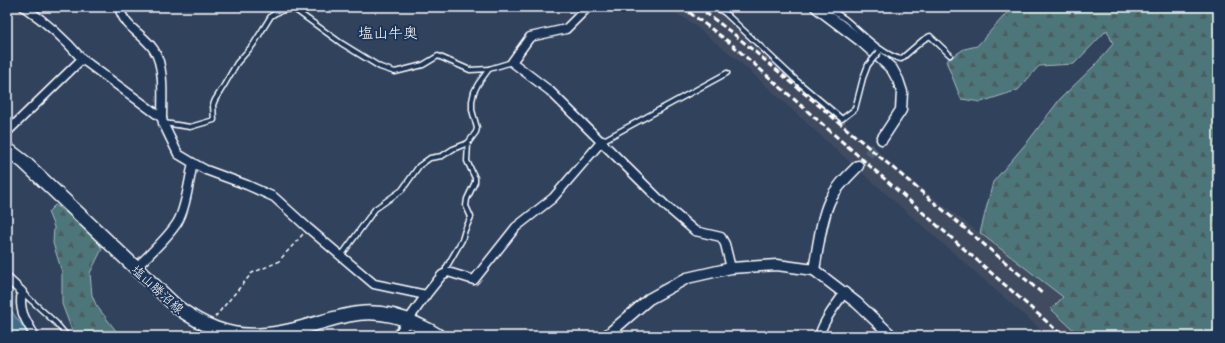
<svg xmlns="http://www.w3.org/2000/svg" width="1225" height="343" viewBox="0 0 1225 343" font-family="Mali,'Klee One',sans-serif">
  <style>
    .built { fill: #3f4b61 }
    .forest { fill: url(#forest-firs); stroke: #a6babc }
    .water { fill: url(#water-ripples); stroke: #8ea7b9 }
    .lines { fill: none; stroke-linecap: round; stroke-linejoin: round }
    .tertiary-tunnel { stroke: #505e75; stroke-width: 10; stroke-dasharray: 10 5; stroke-linecap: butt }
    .service-casing { stroke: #fff; stroke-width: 7 }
    .minor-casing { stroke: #fff; stroke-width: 11 }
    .tertiary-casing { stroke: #fff; stroke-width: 13 }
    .primary-casing { stroke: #fff; stroke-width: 16 }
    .path { stroke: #fff; stroke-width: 1.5; stroke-dasharray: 4 3; stroke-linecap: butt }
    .service { stroke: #1d3557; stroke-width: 4 }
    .minor { stroke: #1d3557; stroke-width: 8 }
    .tertiary { stroke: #1d3557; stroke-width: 10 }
    .primary { stroke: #1d3557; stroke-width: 13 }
    .rail { stroke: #fff; stroke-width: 3; stroke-dasharray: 6 3; stroke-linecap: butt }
    .service-bridge-casing { stroke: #fff; stroke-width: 7; stroke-linecap: butt }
    .service-bridge { stroke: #1d3557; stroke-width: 4 }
    .labels { text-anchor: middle; stroke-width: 4; stroke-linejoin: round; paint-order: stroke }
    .street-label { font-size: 13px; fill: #fff; stroke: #1d3557 }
    .quarter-label { font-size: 15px; fill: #fff; stroke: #1d3557 }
  </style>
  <defs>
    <pattern id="forest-firs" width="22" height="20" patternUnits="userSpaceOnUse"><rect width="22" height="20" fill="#4d767a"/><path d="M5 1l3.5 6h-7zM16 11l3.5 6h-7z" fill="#4c5d5e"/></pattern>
    <pattern id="water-ripples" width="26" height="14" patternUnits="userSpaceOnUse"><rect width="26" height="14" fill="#436d8a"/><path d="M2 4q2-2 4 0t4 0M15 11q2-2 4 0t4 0" fill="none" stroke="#5f839c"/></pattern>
  </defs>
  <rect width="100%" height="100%" fill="#31425d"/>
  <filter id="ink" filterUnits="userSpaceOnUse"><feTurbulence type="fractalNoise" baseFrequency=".025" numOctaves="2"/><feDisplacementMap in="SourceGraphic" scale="8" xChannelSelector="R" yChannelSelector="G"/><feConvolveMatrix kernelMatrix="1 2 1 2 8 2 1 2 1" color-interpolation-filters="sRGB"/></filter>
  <g filter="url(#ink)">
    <polygon class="built" points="665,7 716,7 842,119 851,129 916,184 1063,297 1051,309 1080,336 1048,336 835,149 740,62 689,21"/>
    <g class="forest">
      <polygon points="1012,7 1218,7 1218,336 1080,336 1051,309 1063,297 980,233 993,182 1029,140 1060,99 1095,65 1113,44 1107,30 1074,64 1039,66 1018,90 981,102 961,99 946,61 964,49 977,46"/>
      <path d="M 55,205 C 73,217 92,229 102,249 L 90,273 L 92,295 L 96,305 L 120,336 L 74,336 L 62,304 L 62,272 L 53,243 L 54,227 L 48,212 Z"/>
    </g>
    <polygon class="water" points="7,305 27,332 30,336 7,336"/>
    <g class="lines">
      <polyline class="tertiary-tunnel" points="858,166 882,139"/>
      <g class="service-casing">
        <g id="service">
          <polyline points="716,7 725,13 797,81 842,119 855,109 863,78 868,65"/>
          <path d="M 827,7 C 833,11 839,15 845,19 C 860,31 883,56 901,59 L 923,40 L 930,36 L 950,55"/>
          <path d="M 164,123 L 190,127 L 214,120 L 213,105 L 215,100 L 223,87 L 237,63 L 253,45 L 271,16 C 278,11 286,9 294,9 L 341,43 L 380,67 L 395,72 L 423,65 L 438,56 L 470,70 L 489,69 L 512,62"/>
          <polyline points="602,141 727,73"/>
          <polyline points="341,256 375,209 402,190 419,166 430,158 442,156 453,149 468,143"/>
          <polyline points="446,273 446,268 462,240 465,230 471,217 466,206 467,199 475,182 475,178 467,161 468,143 476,132 477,128 472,110 472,101 474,92 478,84 489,69"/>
          <polyline points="23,293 56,323 67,336"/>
        </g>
      </g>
      <g class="minor-casing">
        <g id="minor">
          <path d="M 24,7 C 46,22 65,39 82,59"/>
          <path d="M 119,7 C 125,29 143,33 154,50 C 165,67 162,98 162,118"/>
          <polyline points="588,7 566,29 530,37 512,62 550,91 667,207 695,231 721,237 725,244 731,268"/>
          <polyline points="7,132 82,59 162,118 163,123 178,154 193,163 206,170 247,185 274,197 308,228 374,284 426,295 397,336"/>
          <path d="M 135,269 C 149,254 166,240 177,223 C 186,209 189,180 193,163"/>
          <path d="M 7,278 L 22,292 C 18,311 26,321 35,336"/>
          <polyline points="426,295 442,275 448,272 474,280 516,227 553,198 602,141"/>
          <path d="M 819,336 C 824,320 835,306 845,292"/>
        </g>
      </g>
      <g class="tertiary-casing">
        <g id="tertiary">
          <polyline points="816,7 861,41 880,58 892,69 898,80 902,92 901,110 882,139"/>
          <path d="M 858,166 C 848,176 837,186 830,200 C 821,219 818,248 814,270 L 857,303 L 892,336"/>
          <polyline points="606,336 649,299 687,278 731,268 777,265 814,270"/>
        </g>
      </g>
      <g class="primary-casing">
        <path id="primary" d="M 7,149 L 24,162 L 177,307 C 202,325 227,337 259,335 C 318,333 355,294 416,324 C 424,328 432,331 438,336"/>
      </g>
      <polyline class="path" points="215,317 252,273 278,262 303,234"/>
      <use href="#service" class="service"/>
      <use href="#minor" class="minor"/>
      <use href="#tertiary" class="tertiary"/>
      <use href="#primary" class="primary"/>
      <g class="rail">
        <polyline points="682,7 729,42 1063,336"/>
        <polyline points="698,7 735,35 1043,294"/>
      </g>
      <g class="service-bridge-casing">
        <polyline id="service-bridge" points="868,65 879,52"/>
      </g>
      <use href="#service-bridge" class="service-bridge"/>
    </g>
  </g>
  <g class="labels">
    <g class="street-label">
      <text transform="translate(158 289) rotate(42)" y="5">塩山勝沼線</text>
    </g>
    <g class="quarter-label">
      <text x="388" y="38">塩山牛奥</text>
    </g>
  </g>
  <rect width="1225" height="343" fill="none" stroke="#1d3557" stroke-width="24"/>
  <rect x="12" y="12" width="1201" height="319" fill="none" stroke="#fff" stroke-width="1.5" filter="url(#ink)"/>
</svg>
